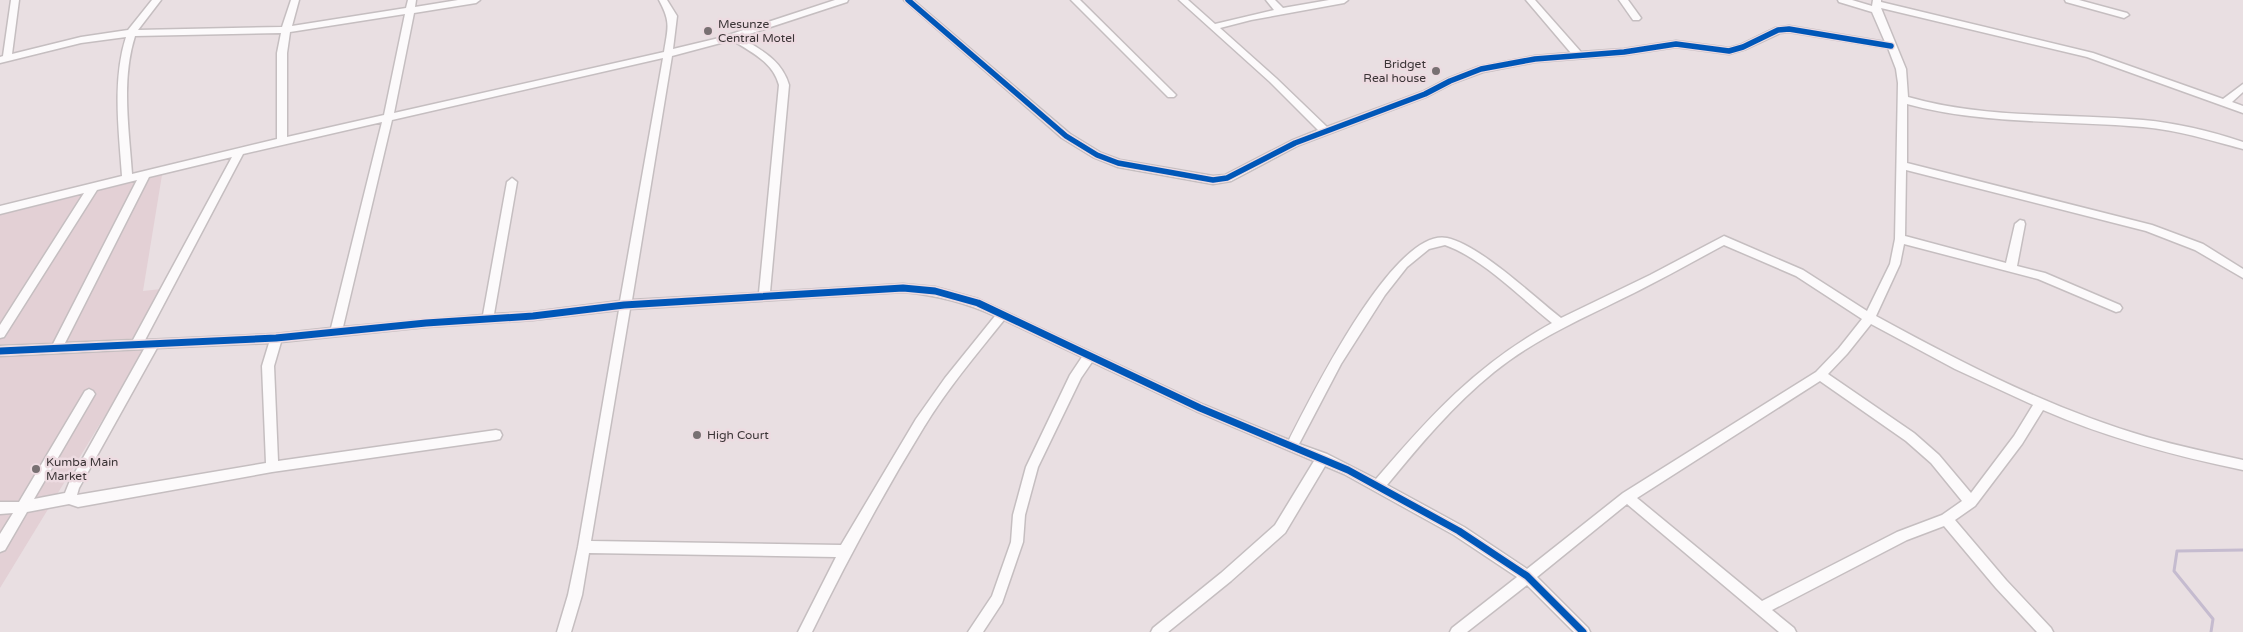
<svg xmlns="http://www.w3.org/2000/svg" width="2243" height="632" viewBox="0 0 2243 632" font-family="'Varela Round',sans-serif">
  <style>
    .built { fill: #e3d0d5 }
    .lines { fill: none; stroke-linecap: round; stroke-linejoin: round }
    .stream { stroke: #c5bbcf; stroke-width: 3 }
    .minor-casing { stroke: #c5bec0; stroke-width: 3 }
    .minor { fill: #fcfafb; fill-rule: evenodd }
    .cycleway-far1-casing { stroke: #eddbe1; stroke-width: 8 }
    .cycleway-casing { stroke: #eddbe1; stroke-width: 10 }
    .cycleway-far1 { stroke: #0057b8; stroke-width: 5.5 }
    .cycleway { stroke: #0057b8; stroke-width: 7 }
    .poi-dot { fill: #787072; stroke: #eddbe1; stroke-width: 2 }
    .labels { text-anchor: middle; stroke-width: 5; stroke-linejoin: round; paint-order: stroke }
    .poi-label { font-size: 12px; fill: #3b3436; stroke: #eddbe1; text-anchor: start }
  </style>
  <rect width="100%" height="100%" fill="#e9dfe2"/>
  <polygon class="built" points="162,175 143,291 161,289 131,350 145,350 0,588 0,215"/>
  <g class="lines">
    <polyline class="stream" points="2211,632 2213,619 2174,571 2177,551 2243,550"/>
    <g class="minor-casing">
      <g id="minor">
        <path d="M 11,0 L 19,0 L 12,54 L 81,37 L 128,30 L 152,0 L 161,0 L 138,30 L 282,27 L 291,0 L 299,0 L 292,26 L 406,8 L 408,0 L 416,0 L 415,7 L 458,0 L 480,0 L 476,3 L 414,13 L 394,113 L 664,52 C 668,27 671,22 659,0 L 667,0 L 677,16 L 673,49 L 719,38 L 835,0 L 848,0 L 847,2 L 740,37 C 761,50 782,60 789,85 L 770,292 L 903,284 L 935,287 L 978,299 L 1204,405 L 1289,440 C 1310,399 1394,227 1447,238 C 1480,245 1534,297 1561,318 L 1650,275 L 1724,236 L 1803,270 L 1867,311 L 1890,264 L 1895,239 L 1898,83 L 1896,69 L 1888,48 L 1789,32 L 1780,33 L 1746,49 L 1729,54 L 1676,47 L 1624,55 L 1535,62 L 1483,72 L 1453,83 L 1428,96 L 1299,145 L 1231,181 L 1213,184 L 1118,167 L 1093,157 L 1062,138 L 904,0 L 913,0 L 1070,134 L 1101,153 L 1120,160 L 1213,176 L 1225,175 L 1291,141 L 1318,130 L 1270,82 L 1179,0 L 1188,0 L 1215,24 L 1274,10 L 1266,0 L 1275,0 L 1283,8 L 1329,0 L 1348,0 L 1344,3 L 1251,20 L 1220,28 L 1276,78 L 1327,127 L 1422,92 L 1447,79 L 1478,67 L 1535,56 L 1571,53 L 1526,0 L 1535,0 L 1581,52 L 1624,49 L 1676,41 L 1729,48 L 1740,45 L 1775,28 L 1789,26 L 1885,42 L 1872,12 L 1839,2 L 1838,0 L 1852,0 L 1872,6 L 1873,0 L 1881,0 L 1881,2 L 2093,53 L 2223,99 L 2243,84 L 2243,92 L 2232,102 L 2243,106 L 2243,113 L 2087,57 L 1881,8 L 1906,69 L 1908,97 C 1984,119 2064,113 2143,120 C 2177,123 2210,131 2243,142 L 2243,149 C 2209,140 2178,130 2143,127 C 2064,120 1984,125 1907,104 L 1907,163 L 2152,225 L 2203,244 L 2243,269 L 2243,278 L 2195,250 L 2146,231 L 1906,170 L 1905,236 L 2006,263 L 2015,224 L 2020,220 L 2024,221 L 2025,224 L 2017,266 L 2045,273 L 2120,305 L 2122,308 L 2120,311 L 2116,312 L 2038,279 L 1904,244 L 1900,264 L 1876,316 C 1962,363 2051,409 2147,437 C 2178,446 2211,453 2243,460 L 2243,470 C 2175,456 2107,438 2043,410 L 2022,444 L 1975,506 L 1955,520 L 2006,580 L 2051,628 L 2053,632 L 2037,632 L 1996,588 L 1944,526 L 1907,540 L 1772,610 L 1794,628 L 1796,632 L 1779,632 L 1627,504 L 1537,577 L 1588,628 L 1590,632 L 1574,632 L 1527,585 L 1467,632 L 1450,632 L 1452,628 L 1517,577 L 1454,535 L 1344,474 L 1325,466 L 1285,533 L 1231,581 L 1168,632 L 1151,632 L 1153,628 L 1221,573 L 1275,525 L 1314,461 L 1196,411 L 1092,362 L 1081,378 L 1038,467 L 1025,515 L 1023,542 L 1002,603 L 983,632 L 968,632 L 992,596 L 1011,542 L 1013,515 L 1026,467 L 1070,375 L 1082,357 L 1004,320 C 976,355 947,389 924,427 C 883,494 846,562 812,632 L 798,632 L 836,557 L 589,553 L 582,595 L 571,632 L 557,632 L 568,595 L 578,547 L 619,310 L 533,320 L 426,327 L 281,342 L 274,366 L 278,461 L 496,430 L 500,431 L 502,435 L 500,439 L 496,440 L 272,472 L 78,507 L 69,504 L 27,512 L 5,550 L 0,552 L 0,534 L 13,513 L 0,514 L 0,502 L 19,502 L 85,391 L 89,389 L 93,391 L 95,394 L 34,499 L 65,493 L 69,483 L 144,349 L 0,356 L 0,346 L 53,344 L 137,180 L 97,190 L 4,337 L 0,338 L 0,325 L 84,193 L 0,214 L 0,206 L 122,176 C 119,131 112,81 126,37 L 81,43 L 0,63 L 0,57 L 3,56 ZM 405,14 L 384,115 L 287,137 L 287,53 L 290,32 ZM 281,33 L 277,53 L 277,139 L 132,174 C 129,129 121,80 135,36 ZM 732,40 C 751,52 773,62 779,85 L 759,293 L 632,300 L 672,56 ZM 663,58 L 620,301 L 533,312 L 494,314 L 517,182 L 512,178 L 507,182 L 483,315 L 343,327 L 392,120 ZM 382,122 L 331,328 L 276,334 L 145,340 L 243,154 ZM 232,157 L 133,340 L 65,343 L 149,177 ZM 1445,245 C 1482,258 1521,298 1552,323 C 1476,365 1431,415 1376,479 L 1327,454 L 1299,444 L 1341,364 L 1385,295 L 1407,267 L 1429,249 ZM 1724,245 L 1796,276 L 1862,319 L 1839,348 L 1816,372 L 1623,493 L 1527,569 L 1464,527 L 1387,485 C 1420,445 1453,405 1494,372 C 1536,338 1586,317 1634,293 C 1664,278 1694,261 1724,245 ZM 903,292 C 936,295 965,302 995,316 L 945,378 L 916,419 L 841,545 L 591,541 L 630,309 ZM 1871,324 L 1955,369 L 2033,405 L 2014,436 L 1971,493 L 1939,455 L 1914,433 L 1828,374 L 1847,354 ZM 269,343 L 262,366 L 266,463 L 77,495 L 79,488 L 157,348 ZM 1820,381 L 1906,441 L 1931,463 L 1962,501 L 1942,515 L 1897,532 L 1762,601 L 1637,498 Z"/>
        <polygon points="1071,0 1080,0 1174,93 1176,95 1174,97 1168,97"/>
        <polygon points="1619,0 1628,0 1641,18 1639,20 1633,20"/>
        <polygon points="2065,0 2079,0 2127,13 2129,15 2124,18 2066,2"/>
      </g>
    </g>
    <use href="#minor" class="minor"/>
    <g class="cycleway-far1-casing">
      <polyline id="cycleway-far1" points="908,0 1066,136 1097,155 1118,163 1213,180 1227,178 1295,143 1425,94 1450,81 1481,69 1535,59 1624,52 1676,44 1729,51 1743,47 1778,30 1789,29 1891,46"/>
    </g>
    <g class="cycleway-casing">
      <polyline id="cycleway" points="0,351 276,338 426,323 533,316 624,305 903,288 935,291 978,303 1200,408 1348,470 1459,531 1527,576 1583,632"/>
    </g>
    <use href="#cycleway-far1" class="cycleway-far1"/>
    <use href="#cycleway" class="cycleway"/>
  </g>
  <g class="poi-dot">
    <circle cx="708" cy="31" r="5"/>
    <circle cx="1436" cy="71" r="5"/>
    <circle cx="697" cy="435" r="5"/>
    <circle cx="36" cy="469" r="5"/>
  </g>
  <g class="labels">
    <g class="poi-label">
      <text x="718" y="28">Mesunze<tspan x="718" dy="14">Central Motel</tspan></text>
      <text x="1426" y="68" text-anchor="end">Bridget<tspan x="1426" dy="14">Real house</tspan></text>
      <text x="707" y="439">High Court</text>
      <text x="46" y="466">Kumba Main<tspan x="46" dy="14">Market</tspan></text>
    </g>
  </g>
</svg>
